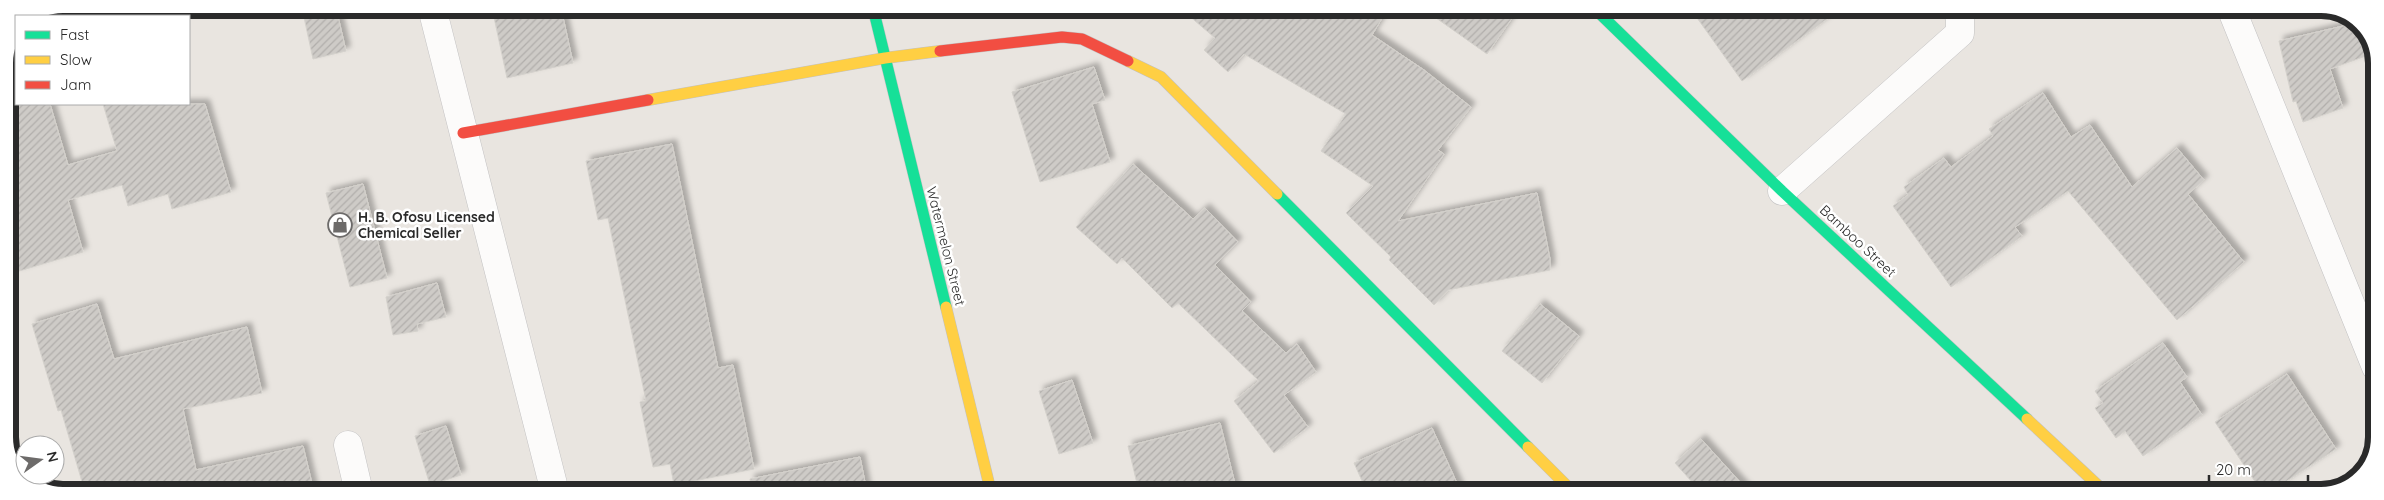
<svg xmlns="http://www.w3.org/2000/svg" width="2384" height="500" viewBox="0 0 2384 500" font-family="Quicksand,sans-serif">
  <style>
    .building { fill: url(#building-hatch); stroke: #d4d1cc; filter: url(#shadow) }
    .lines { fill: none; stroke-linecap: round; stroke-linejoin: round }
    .street-casing { stroke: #c2c1c2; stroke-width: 29 }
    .fast-casing { stroke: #c2c1c2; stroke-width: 12 }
    .slow-casing { stroke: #c2c1c2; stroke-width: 12 }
    .jam-casing { stroke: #c2c1c2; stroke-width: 12 }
    .street { stroke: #fcfbfa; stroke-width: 28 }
    .fast { stroke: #16e098; stroke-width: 11 }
    .slow { stroke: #ffcf43; stroke-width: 11 }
    .jam { stroke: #f24e42; stroke-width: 11 }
    .labels { text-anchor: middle; stroke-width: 5; stroke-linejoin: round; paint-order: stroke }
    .poi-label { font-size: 14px; font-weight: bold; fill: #2a2a2a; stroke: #fff; text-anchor: start }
    .street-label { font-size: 14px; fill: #2a2a2a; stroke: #fff }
    .rim { fill: none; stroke: #2a2a2a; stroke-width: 6 }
  </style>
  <defs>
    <pattern id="building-hatch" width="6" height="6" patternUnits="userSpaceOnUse" patternTransform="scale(1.25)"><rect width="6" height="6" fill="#cecbc7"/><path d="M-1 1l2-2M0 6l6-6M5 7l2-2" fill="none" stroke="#b1aeab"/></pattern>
    <filter id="shadow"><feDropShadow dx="4.5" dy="-4.5" stdDeviation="2.5" flood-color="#0004"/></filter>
  </defs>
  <rect width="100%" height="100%" fill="#e9e5e0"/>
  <g class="building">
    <polygon points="302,8 336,8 346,51 313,59"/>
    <polygon points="492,8 561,8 573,63 507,78"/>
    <polygon points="1180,8 1388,8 1372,35 1424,70 1471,107 1438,150 1444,154 1398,221 1537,193 1550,259 1550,270 1448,290 1434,305 1389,260 1391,257 1346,213 1373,186 1321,151 1346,114 1244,54 1228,72 1204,50 1215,38"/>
    <polygon points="1422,8 1519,8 1487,54"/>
    <polygon points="1690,8 1842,8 1742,81"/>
    <polygon points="2356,23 2363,26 2374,53 2330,69 2343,108 2303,122 2296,101 2293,102 2279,41"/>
    <polygon points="1094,67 1105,100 1092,104 1110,162 1040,182 1012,92"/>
    <polygon points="2043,93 2071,137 2090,125 2132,187 2177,148 2204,180 2188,194 2244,262 2177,320 2068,191 2015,227 2022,236 1951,287 1893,206 1908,195 1904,187 1944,158 1951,167 1993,136 1989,129"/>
    <polygon points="8,104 50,104 68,165 117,151 103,104 205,104 231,192 172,209 168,194 128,206 122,185 68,200 83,252 16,272 8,242"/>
    <polygon points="672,144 718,368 733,365 754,469 674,485 670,464 653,467 640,402 646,401 608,218 598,220 586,161"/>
    <polygon points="1133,164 1193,219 1205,208 1238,242 1215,265 1251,302 1242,311 1286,353 1297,344 1316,372 1284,395 1308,427 1274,453 1234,401 1259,381 1178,303 1172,308 1122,258 1117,264 1076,227"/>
    <polygon points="363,184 387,278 350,287 326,193"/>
    <polygon points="437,283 446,317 417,324 418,331 393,335 386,297"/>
    <polygon points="97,304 114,359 247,327 262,393 183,409 196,470 303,446 314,492 151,492 150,486 130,492 85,492 61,410 58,411 32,324"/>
    <polygon points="1540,304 1579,336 1542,383 1502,351"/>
    <polygon points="2163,343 2187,377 2180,382 2202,415 2143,456 2125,431 2116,438 2095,408 2103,403 2095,391"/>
    <polygon points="2287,374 2336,449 2270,492 2262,492 2215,422"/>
    <polygon points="1072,380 1093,443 1059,454 1039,391"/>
    <polygon points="1220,423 1237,492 1139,492 1128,446"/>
    <polygon points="446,426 461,475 430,485 415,436"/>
    <polygon points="1432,428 1461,492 1367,492 1354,463"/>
    <polygon points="1701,439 1749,492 1701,492 1675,463"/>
    <polygon points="860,457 867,492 752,492 750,479"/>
  </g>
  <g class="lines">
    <g class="street-casing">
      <g id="street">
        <polyline points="432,8 555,492"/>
        <polyline points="2231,8 2376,367"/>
        <polyline points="1782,191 1960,33 1960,16 1955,8"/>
        <polyline points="348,445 359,492"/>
      </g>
    </g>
    <g class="fast-casing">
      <g id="fast">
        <polyline points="873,8 946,307"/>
        <polyline points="1594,8 1782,191 2027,419"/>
        <polyline points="1277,194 1528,447"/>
      </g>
    </g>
    <g class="slow-casing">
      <g id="slow">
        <polyline points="1128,61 1161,77 1277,194"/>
        <polyline points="648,100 885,58 940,51"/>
        <polyline points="946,307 991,492"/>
        <polyline points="2027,419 2105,492"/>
        <polyline points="1528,447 1573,492"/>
      </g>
    </g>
    <g class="jam-casing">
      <g id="jam">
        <polyline points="940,51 1062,37 1082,39 1128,61"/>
        <polyline points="463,133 648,100"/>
      </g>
    </g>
    <use href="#street" class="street"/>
    <use href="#fast" class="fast"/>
    <use href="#slow" class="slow"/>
    <use href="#jam" class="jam"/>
  </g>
  <defs>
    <g id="shop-ring" transform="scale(1.25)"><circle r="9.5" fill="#fff" stroke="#6d6b6a" stroke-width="1.5"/><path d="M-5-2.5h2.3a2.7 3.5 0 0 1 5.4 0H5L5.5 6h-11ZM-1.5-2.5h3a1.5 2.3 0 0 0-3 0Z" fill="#6d6b6a"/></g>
  </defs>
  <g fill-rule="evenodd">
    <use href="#shop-ring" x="340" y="225"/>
  </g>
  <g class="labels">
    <g class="poi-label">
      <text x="358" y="222">H. B. Ofosu Licensed<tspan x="358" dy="16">Chemical Seller</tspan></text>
    </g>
    <g class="street-label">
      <text transform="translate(1858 241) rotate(43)" y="5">Bamboo Street</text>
      <text transform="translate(946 246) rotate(76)" y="5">Watermelon Street</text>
    </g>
  </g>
  <path d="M0 0H2384V500H0ZM63 16H2321A47 47 0 0 1 2368 63V437A47 47 0 0 1 2321 484H63A47 47 0 0 1 16 437V63A47 47 0 0 1 63 16Z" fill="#fff" fill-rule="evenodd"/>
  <path class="rim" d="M63 16H2321A47 47 0 0 1 2368 63V437A47 47 0 0 1 2321 484H63A47 47 0 0 1 16 437V63A47 47 0 0 1 63 16Z"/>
  <rect x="15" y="15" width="175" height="90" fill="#ffffff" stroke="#aaaaaa"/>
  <rect x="25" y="31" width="25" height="8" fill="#16e098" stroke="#aaaaaa"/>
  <text x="60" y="40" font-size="15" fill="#2a2a2a">Fast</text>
  <rect x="25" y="56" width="25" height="8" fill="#ffcf43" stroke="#aaaaaa"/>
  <text x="60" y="65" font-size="15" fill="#2a2a2a">Slow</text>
  <rect x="25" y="81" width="25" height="8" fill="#f24e42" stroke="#aaaaaa"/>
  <text x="60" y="90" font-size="15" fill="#2a2a2a">Jam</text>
  <g transform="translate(40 460) rotate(76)"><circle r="24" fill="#ffffff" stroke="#aaaaaa"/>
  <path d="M0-4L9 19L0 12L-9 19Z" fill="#6d6b6a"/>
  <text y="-8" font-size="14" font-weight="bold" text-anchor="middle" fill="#2a2a2a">N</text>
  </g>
  <path d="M2209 475v8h99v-8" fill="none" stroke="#2a2a2a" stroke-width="2.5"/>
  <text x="2216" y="475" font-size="15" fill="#2a2a2a" stroke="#ffffff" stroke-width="4" paint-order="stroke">20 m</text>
</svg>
